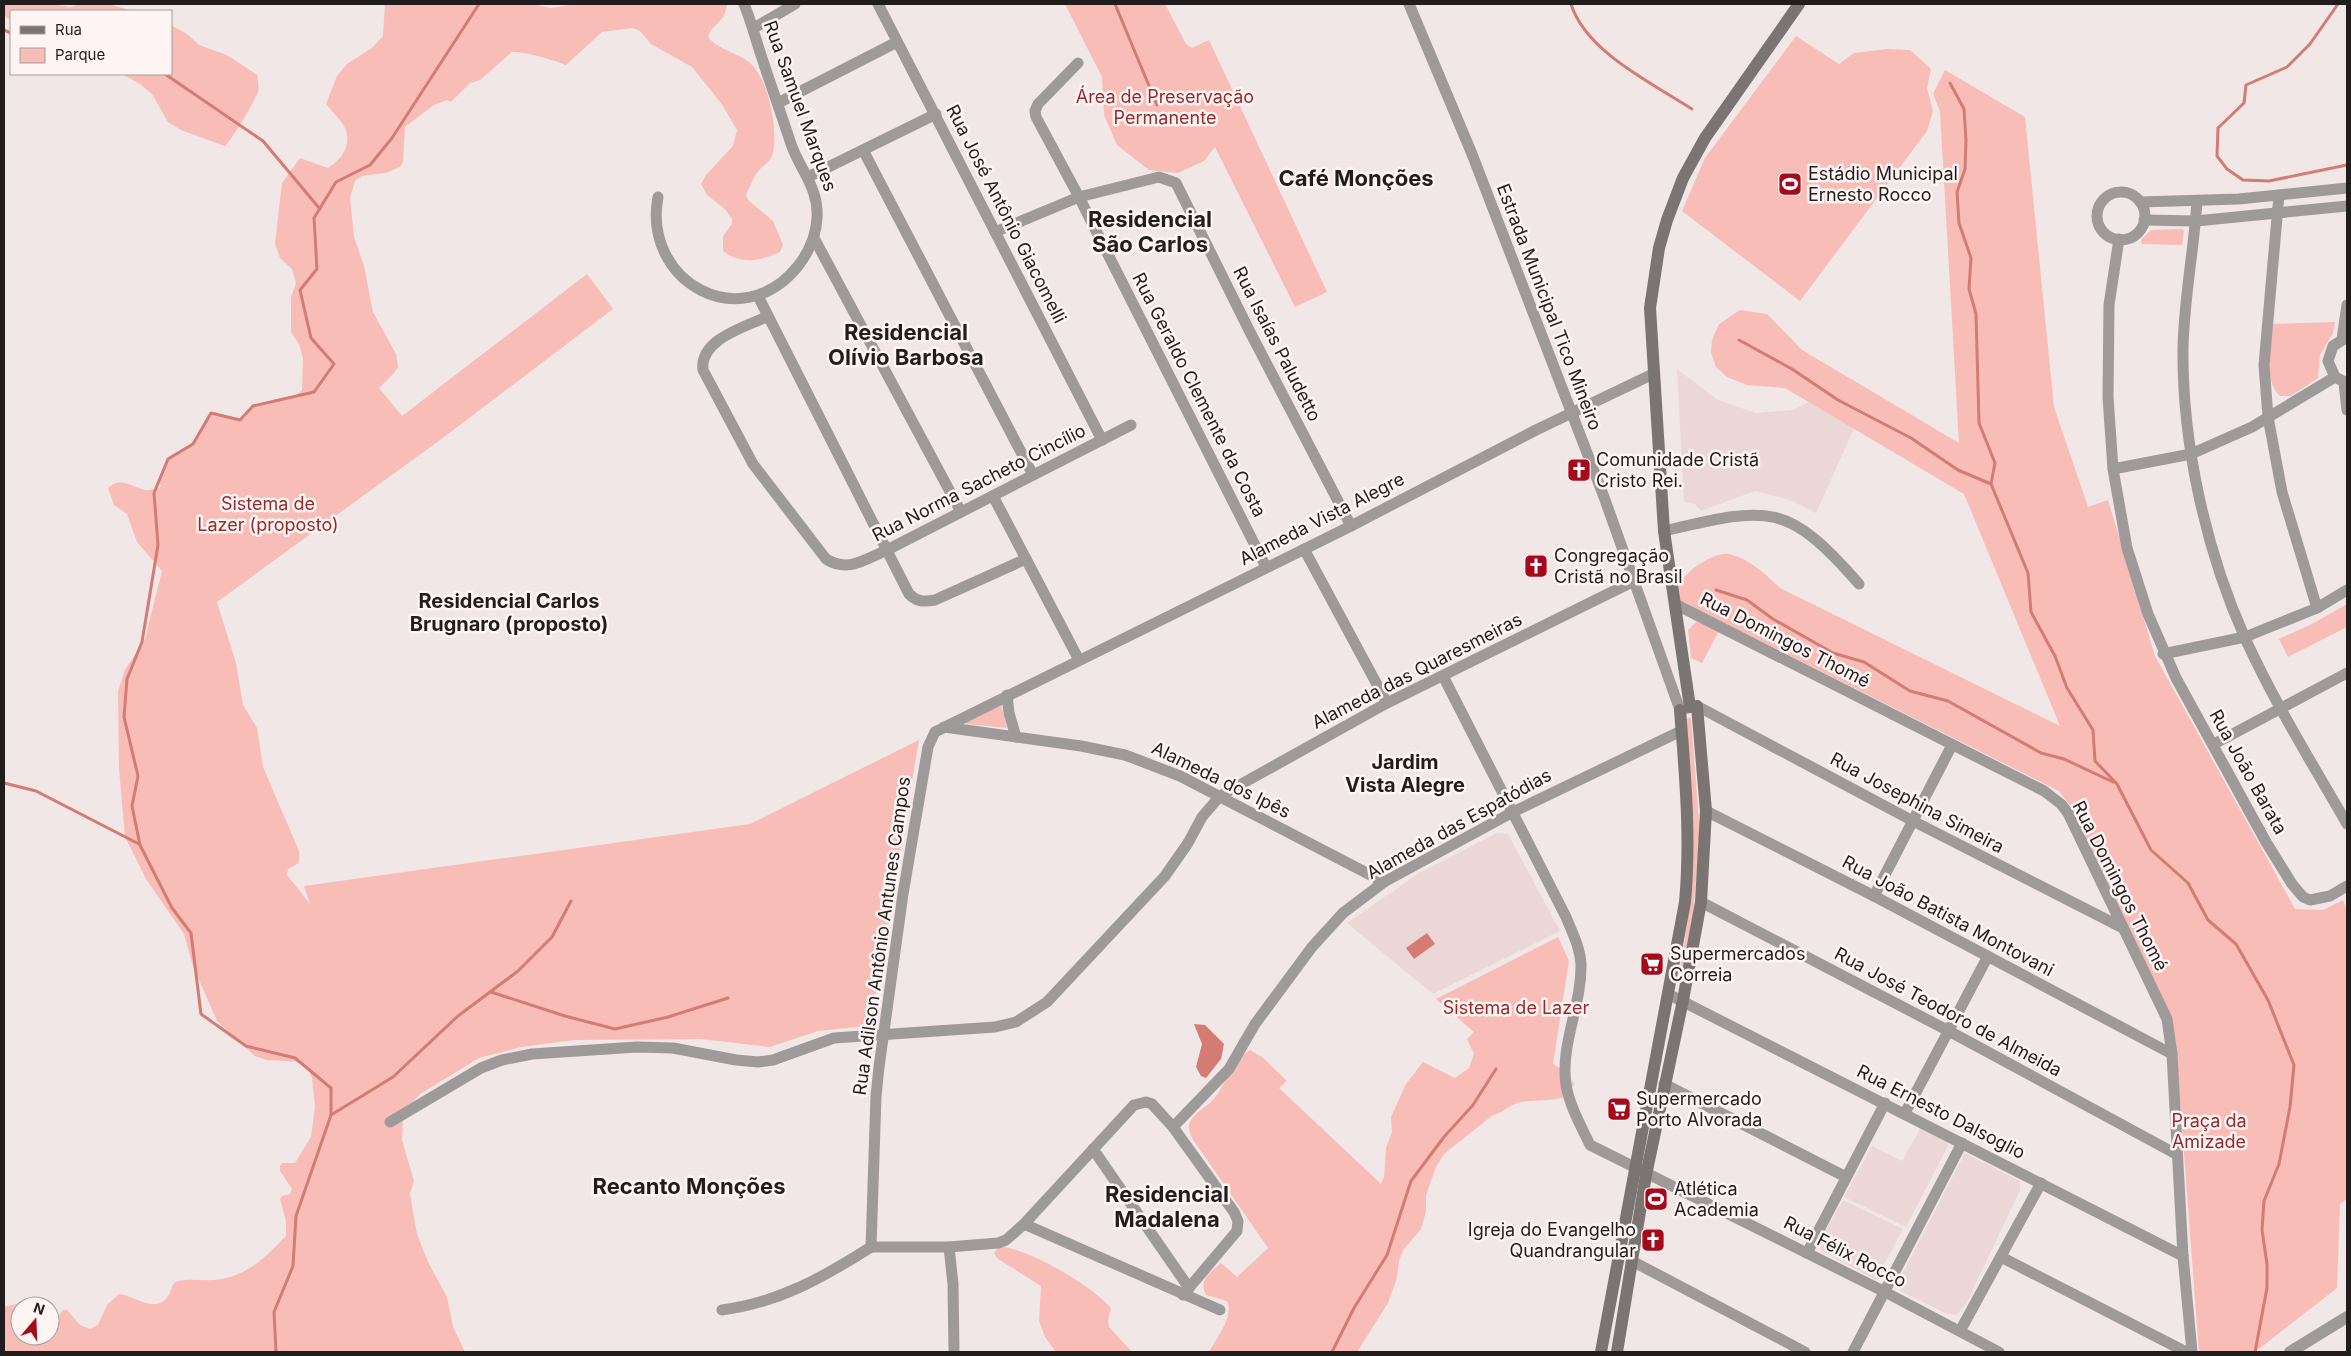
<svg xmlns="http://www.w3.org/2000/svg" width="2351" height="1356" viewBox="0 0 2351 1356" font-family="Inter,sans-serif">
  <style>
    .built { fill: #ebd8d6 }
    .green { fill: #f8bdb7 }
    .water { fill: #d47b74 }
    .lines { fill: none; stroke-linecap: round; stroke-linejoin: round }
    .stream { stroke: #d47b74; stroke-width: 3 }
    .minor { stroke: #9e9a9a; stroke-width: 11 }
    .tertiary { stroke: #9e9a9a; stroke-width: 12 }
    .secondary { stroke: #7a7473; stroke-width: 12 }
    .labels { text-anchor: middle; stroke-width: 5; stroke-linejoin: round; paint-order: stroke }
    .park-label { font-size: 18px; fill: #962b2b; stroke: #fef4f3 }
    .street-label { font-size: 18px; fill: #211d1d; stroke: #fef4f3 }
    .poi-label { font-size: 18px; fill: #211d1d; stroke: #fef4f3; text-anchor: start }
    .quarter-label { font-size: 20px; font-weight: bold; fill: #211d1d; stroke: #fef4f3 }
    .district-label { font-size: 22px; font-weight: bold; fill: #211d1d; stroke: #fef4f3 }
  </style>
  <rect width="100%" height="100%" fill="#f1e7e6"/>
  <g class="built">
    <polygon points="1677,369 1718,400 1756,413 1793,410 1815,399 1857,422 1816,513 1790,500 1755,491 1701,511 1695,504 1684,502"/>
    <polygon points="1497,833 1508,834 1560,931 1433,994 1347,923 1419,873"/>
    <polygon points="1921,1127 1946,1139 1948,1146 1906,1227 1844,1197 1872,1146 1902,1161"/>
    <polygon points="1965,1153 2020,1181 2020,1190 1966,1304 1956,1315 1945,1313 1902,1292 1897,1284"/>
    <polygon points="1843,1200 1903,1229 1876,1280 1821,1250 1818,1244"/>
  </g>
  <g class="green">
    <polygon points="4,4 52,4 70,7 81,4 109,4 133,11 11,11 11,21 4,15"/>
    <path d="M 385,4 L 533,4 L 551,8 L 576,4 L 727,4 C 725,24 712,23 708,37 C 720,51 737,52 750,63 C 769,79 778,131 773,153 C 772,160 766,163 761,168 C 754,174 751,186 746,194 L 748,200 L 773,221 L 783,245 L 780,252 C 761,261 740,265 723,251 L 723,236 L 732,224 L 732,219 L 725,209 L 707,195 L 701,184 L 706,175 L 733,146 L 737,130 L 721,103 L 692,67 L 651,44 L 640,31 L 633,28 L 602,32 L 566,65 C 555,60 522,51 512,52 L 480,80 L 470,83 L 451,102 L 447,100 L 434,105 L 405,127 L 403,162 L 400,167 L 386,173 L 362,176 L 355,181 L 350,198 L 354,237 L 364,266 L 373,312 L 396,354 L 398,367 L 394,373 L 379,388 L 402,416 L 587,274 L 613,309 L 440,440 L 217,602 L 236,663 L 243,705 L 257,728 L 263,767 L 299,851 L 299,863 L 288,869 L 287,875 L 310,904 L 304,886 L 750,824 L 919,740 L 871,1020 L 866,1026 L 818,1031 L 770,1047 L 700,1039 L 574,1040 L 521,1047 L 479,1058 L 420,1094 L 411,1104 L 403,1121 L 402,1140 L 414,1181 L 410,1194 L 417,1234 L 428,1262 L 447,1297 L 453,1327 L 465,1352 L 4,1352 L 4,1307 L 16,1304 L 20,1306 L 20,1336 L 50,1336 L 50,1320 L 56,1319 L 63,1310 L 67,1310 L 80,1325 L 90,1329 L 98,1325 L 107,1305 L 119,1294 C 133,1295 156,1315 168,1296 C 172,1291 171,1286 175,1282 C 189,1278 200,1281 214,1280 C 246,1277 265,1258 286,1236 L 286,1221 L 280,1199 L 282,1196 L 290,1194 L 292,1189 L 280,1171 L 280,1166 L 282,1163 L 295,1163 L 311,1137 L 315,1107 L 312,1078 L 308,1068 L 301,1062 L 267,1060 L 255,1056 L 217,1021 L 193,966 L 184,934 L 146,879 L 125,837 L 119,769 L 118,691 L 125,670 L 145,639 L 162,571 L 137,542 L 127,514 L 114,505 L 108,488 C 120,476 132,487 145,490 C 150,491 156,488 161,487 L 159,481 L 168,459 L 193,444 L 211,413 L 240,420 L 253,406 L 294,397 L 302,390 L 303,358 L 299,344 L 291,332 L 291,297 L 296,283 L 292,269 L 280,258 L 275,244 L 282,183 L 300,158 L 328,168 C 341,160 351,147 346,130 C 343,122 332,112 326,104 L 337,76 L 347,64 L 372,48 L 383,36 Z"/>
    <polygon points="1065,4 1165,4 1186,44 1192,48 1209,40 1327,292 1295,307 1215,147 1204,161 1178,173 1149,170 1117,145 1104,115 1102,77"/>
    <path d="M 171,25 L 187,34 L 199,45 L 227,55 L 257,75 C 258,80 259,87 258,92 C 255,101 232,139 225,146 L 181,130 L 168,122 L 152,94 L 140,84 L 122,74 L 171,74 Z"/>
    <polygon points="1796,36 1839,64 1854,53 1887,49 1910,50 1931,69 1927,88 1933,111 1927,131 1800,301 1682,211 1705,158"/>
    <path d="M 1945,70 L 2025,117 L 2054,407 L 2088,507 L 2108,500 L 2155,656 L 2295,909 L 2323,910 L 2343,900 L 2347,911 L 2347,1199 L 2340,1204 L 2337,1288 L 2255,1352 L 2199,1352 L 2175,1035 L 2169,1011 L 2070,805 L 2059,791 L 1679,600 C 1679,597 1677,592 1678,589 C 1680,574 1714,551 1729,554 C 1750,559 1764,573 1780,588 L 2060,726 L 1964,494 L 1785,388 L 1747,385 L 1727,377 L 1716,367 L 1711,353 L 1712,340 L 1719,324 L 1740,310 L 1767,314 L 1802,350 L 1959,443 L 1940,111 L 1933,94 Z"/>
    <polygon points="2182,229 2184,231 2182,245 2142,244 2141,240 2151,230"/>
    <path d="M 2335,322 L 2333,333 L 2320,355 L 2318,378 L 2291,396 L 2280,396 C 2262,378 2271,347 2273,324 Z"/>
    <polygon points="2347,604 2347,627 2288,657 2279,639 2312,624"/>
    <polygon points="1697,621 1719,631 1702,663 1691,658 1688,630"/>
    <polygon points="1001,704 1007,728 966,724 965,722"/>
    <polygon points="1691,717 1700,835 1692,926 1683,984 1678,983 1687,927 1693,869 1686,719"/>
    <path d="M 1558,937 L 1569,961 L 1553,1064 L 1566,1072 L 1574,1084 L 1566,1097 C 1550,1102 1531,1099 1518,1103 C 1508,1106 1503,1113 1493,1115 L 1444,1154 L 1436,1167 L 1426,1195 L 1426,1211 L 1421,1229 L 1403,1250 L 1399,1261 L 1397,1278 L 1388,1303 L 1357,1352 L 1209,1352 C 1217,1337 1234,1317 1227,1301 L 1206,1295 C 1198,1280 1211,1272 1221,1263 L 1237,1277 L 1268,1248 L 1201,1151 C 1196,1144 1188,1135 1189,1126 C 1190,1116 1203,1109 1210,1103 C 1225,1089 1229,1064 1250,1050 L 1262,1057 L 1287,1081 L 1279,1088 L 1381,1184 L 1384,1177 L 1386,1148 L 1392,1132 L 1391,1117 L 1406,1084 L 1423,1062 L 1455,1078 L 1469,1068 L 1474,1054 L 1467,1039 L 1474,1032 L 1436,999 Z"/>
    <path d="M 999,1246 C 1030,1250 1090,1284 1111,1308 L 1108,1321 L 1109,1327 L 1132,1352 L 1056,1352 L 1045,1337 L 1039,1321 L 1041,1286 L 998,1259 L 994,1253 Z"/>
  </g>
  <g class="water">
    <polygon points="1427,933 1435,944 1414,959 1406,948"/>
    <polygon points="1194,1024 1205,1025 1224,1044 1221,1059 1206,1078 1201,1076 1196,1067 1202,1044"/>
  </g>
  <g class="lines">
    <g class="stream">
      <polyline points="1115,4 1157,105"/>
      <path d="M 1571,4 C 1586,52 1652,83 1692,109"/>
      <polyline points="2338,4 2310,44 2287,67 2246,85 2244,103 2218,128 2217,156 2227,169 2243,180 2269,181 2347,165"/>
      <polyline points="4,30 11,33"/>
      <polyline points="165,74 263,141 320,209"/>
      <polyline points="1950,83 1964,109 1966,140 1965,169 1957,192 1959,223 1971,258 1969,289 1976,314 1979,423 1995,463 1991,484 2028,573 2031,612 2055,656 2067,688 2093,730 2095,761 2117,784 2151,850 2188,883 2208,920 2236,944 2268,1000 2294,1065 2290,1107 2279,1164 2264,1201 2262,1230 2267,1264 2267,1288 2255,1352"/>
      <polyline points="1739,340 1792,369 1838,400 1911,438 1958,470 1991,484"/>
      <polyline points="1716,590 1747,600 1773,619 1833,653 1864,662 1910,691 1948,701 2041,753 2064,759 2113,782"/>
      <polyline points="4,783 36,791 139,844"/>
      <polyline points="491,992 565,1016 615,1029 668,1017 728,998"/>
      <polyline points="331,1115 393,1077 458,1016 518,971 552,937 571,901"/>
      <polyline points="276,1352 274,1312 293,1266 296,1216 331,1115 331,1088 295,1058 246,1046 201,1014 191,933 172,908 140,845 132,806 138,776 124,717 127,679 142,642 158,545 154,493 168,459 193,444 211,413 240,420 253,406 314,392 334,364 311,338 300,290 317,269 314,218 336,182 370,165 392,138 479,4"/>
      <polyline points="1332,1352 1354,1308 1387,1255 1411,1181 1444,1137 1473,1105 1496,1069"/>
    </g>
    <g class="minor">
      <polyline points="878,4 1102,440"/>
      <polyline points="1409,4 1472,154 1604,497 1680,710 1697,706 1913,821 2123,928"/>
      <polyline points="754,28 795,4"/>
      <polyline points="1078,63 1038,104 1035,111 1036,117 1079,197 1266,567"/>
      <polyline points="778,103 897,42"/>
      <polyline points="863,150 1033,475"/>
      <polyline points="808,177 936,114"/>
      <circle cx="2121" cy="216" r="24"/>
      <polyline points="2279,195 2264,365 2268,417 2282,492 2317,608"/>
      <path d="M 658,197 C 642,282 741,337 798,266 C 809,252 816,236 817,218 C 819,188 800,170 791,144 C 782,116 772,89 763,61 C 756,41 752,23 744,4"/>
      <path d="M 2197,201 C 2194,250 2184,298 2183,348 C 2182,444 2206,551 2245,638 C 2274,702 2312,763 2347,824"/>
      <polyline points="2140,202 2239,199 2347,188"/>
      <polyline points="2144,220 2196,221 2347,206"/>
      <polyline points="995,232 1079,197 1159,177 1176,183 1250,332 1351,526"/>
      <polyline points="814,238 961,512"/>
      <polyline points="2119,239 2109,305 2108,397 2113,469 2127,548 2148,614 2176,678 2266,842 2292,884 2303,897 2310,900 2330,896 2347,886"/>
      <path d="M 758,296 L 909,594 C 917,602 924,602 935,600 L 1026,559"/>
      <path d="M 768,316 C 746,327 699,339 703,370 L 753,464 L 826,559 C 848,573 866,559 887,550 L 1131,425"/>
      <polyline points="2347,337 2333,346 2328,361 2335,377 2347,383"/>
      <polyline points="2342,339 2347,305"/>
      <polyline points="2344,383 2347,410"/>
      <polyline points="2113,469 2191,454 2252,427 2335,377"/>
      <polyline points="993,496 1079,660"/>
      <path d="M 1664,531 C 1767,507 1786,500 1859,584"/>
      <polyline points="1304,549 1387,703"/>
      <polyline points="1675,604 2044,791 2061,804 2068,813 2167,1019 2172,1054 2183,1256 2192,1352"/>
      <polyline points="2163,654 2245,637 2317,608 2347,590"/>
      <path d="M 1443,676 L 1566,917 C 1572,932 1580,947 1581,964 C 1582,1005 1560,1044 1566,1085 C 1570,1107 1581,1126 1590,1145 L 1885,1292 L 1999,1352"/>
      <polyline points="1007,695 1009,713 1016,737"/>
      <polyline points="944,727 1081,746 1125,755 1180,776 1384,882"/>
      <polyline points="2214,744 2347,673"/>
      <polyline points="1706,811 1874,896 2172,1054"/>
      <polyline points="1874,896 1952,745"/>
      <polyline points="1701,902 1947,1030 2176,1154"/>
      <polyline points="1668,994 2183,1256"/>
      <polyline points="1664,1084 1846,1177"/>
      <polyline points="1905,1113 1988,956"/>
      <polyline points="390,1122 481,1068 502,1060 532,1054 637,1047 673,1048 736,1060 758,1062 773,1060 834,1038 995,1027 1016,1022 1047,1002 1165,876 1188,843 1202,817 1220,796 1387,703 1632,582"/>
      <polyline points="1173,1127 1229,1069 1255,1024 1312,947 1343,913 1384,882 1513,812 1681,731"/>
      <polyline points="1093,1149 1189,1288"/>
      <polyline points="1024,1224 1220,1310"/>
      <polyline points="871,1247 876,1096 879,1067 903,894 928,747 935,732 1351,526 1536,430 1653,374"/>
      <polyline points="871,1247 949,1247 998,1243 1006,1240 1024,1224 1134,1105 1146,1102 1152,1104 1173,1127 1234,1212 1238,1221 1237,1231 1183,1295"/>
      <polyline points="949,1247 953,1284 954,1352"/>
      <polyline points="1807,1253 1885,1103"/>
      <polyline points="2001,1257 2186,1352"/>
      <polyline points="1632,1261 1805,1352"/>
      <path d="M 722,1310 C 778,1303 824,1277 871,1247"/>
      <polyline points="1960,1331 2041,1183"/>
      <polyline points="1853,1352 1962,1143"/>
    </g>
    <polyline class="tertiary" points="2290,1352 2347,1317"/>
    <g class="secondary">
      <polyline points="1690,707 1664,531 1650,308 1659,248 1667,220 1683,178 1705,138 1799,4"/>
      <path d="M 1601,1352 L 1685,902 C 1691,837 1685,774 1680,710"/>
      <polyline points="1617,1352 1646,1175 1683,1000 1701,902 1706,811 1697,706"/>
    </g>
  </g>
  <defs>
    <g id="stadium-square" transform="scale(1.25)"><rect x="-9" y="-9" width="18" height="18" rx="4" fill="#a40a1b" stroke="#fef4f3"/><path d="M0-5a6.5 5 0 1 0 0 10a6.5 5 0 1 0 0-10ZM-3.5-1.8h7v3.6h-7Z" fill="#fff"/></g>
    <g id="church-square" transform="scale(1.25)"><rect x="-9" y="-9" width="18" height="18" rx="4" fill="#a40a1b" stroke="#fef4f3"/><path d="M-1.2-6h2.4v3.5h3.3v2.4h-3.3V6h-2.4V-.1h-3.3v-2.4h3.3Z" fill="#fff"/></g>
    <g id="supermarket-square" transform="scale(1.25)"><rect x="-9" y="-9" width="18" height="18" rx="4" fill="#a40a1b" stroke="#fef4f3"/><path d="M-6-5.5h2.5l.6 2H6L4.5 2H-2.5L-4.4-4H-6ZM-1.5 3.2a1.3 1.3 0 1 0 .1 0ZM3 3.2a1.3 1.3 0 1 0 .1 0Z" fill="#fff"/></g>
  </defs>
  <g fill-rule="evenodd">
    <use href="#stadium-square" x="1790" y="184"/>
    <use href="#church-square" x="1579" y="470"/>
    <use href="#church-square" x="1536" y="566"/>
    <use href="#supermarket-square" x="1652" y="964"/>
    <use href="#supermarket-square" x="1619" y="1109"/>
    <use href="#stadium-square" x="1656" y="1199"/>
    <use href="#church-square" x="1653" y="1240"/>
  </g>
  <g class="labels">
    <g class="park-label">
      <text x="1165" y="103">Área de Preservação<tspan x="1165" dy="21">Permanente</tspan></text>
      <text x="268" y="510">Sistema de<tspan x="268" dy="21">Lazer (proposto)</tspan></text>
      <text x="1516" y="1014">Sistema de Lazer</text>
      <text x="2209" y="1127">Praça da<tspan x="2209" dy="21">Amizade</tspan></text>
    </g>
    <g class="street-label">
      <text transform="translate(800 106) rotate(70)" y="6">Rua Samuel Marques</text>
      <text transform="translate(1006 214) rotate(63)" y="6">Rua José Antônio Giacomelli</text>
      <text transform="translate(1549 307) rotate(69)" y="6">Estrada Municipal Tico Mineiro</text>
      <text transform="translate(1277 344) rotate(63)" y="6">Rua Isaías Paludetto</text>
      <text transform="translate(1199 395) rotate(63)" y="6">Rua Geraldo Clemente da Costa</text>
      <text transform="translate(979 483) rotate(-27)" y="6">Rua Norma Sacheto Cincílio</text>
      <text transform="translate(1322 519) rotate(-27)" y="6">Alameda Vista Alegre</text>
      <text transform="translate(1785 640) rotate(27)" y="6">Rua Domingos Thomé</text>
      <text transform="translate(1417 671) rotate(-27)" y="6">Alameda das Quaresmeiras</text>
      <text transform="translate(2248 772) rotate(61)" y="6">Rua João Barata</text>
      <text transform="translate(1221 780) rotate(26)" y="6">Alameda dos Ipês</text>
      <text transform="translate(1917 803) rotate(28)" y="6">Rua Josephina Simeira</text>
      <text transform="translate(1459 824) rotate(-29)" y="6">Alameda das Espatódias</text>
      <text transform="translate(2120 886) rotate(63)" y="6">Rua Domingos Thomé</text>
      <text transform="translate(1948 916) rotate(28)" y="6">Rua João Batista Montovani</text>
      <text transform="translate(882 936) rotate(-82)" y="6">Rua Adilson Antônio Antunes Campos</text>
      <text transform="translate(1948 1012) rotate(28)" y="6">Rua José Teodoro de Almeida</text>
      <text transform="translate(1941 1112) rotate(27)" y="6">Rua Ernesto Dalsoglio</text>
      <text transform="translate(1845 1252) rotate(27)" y="6">Rua Félix Rocco</text>
    </g>
    <g class="poi-label">
      <text x="1808" y="180">Estádio Municipal<tspan x="1808" dy="21">Ernesto Rocco</tspan></text>
      <text x="1596" y="466">Comunidade Cristã<tspan x="1596" dy="21">Cristo Rei.</tspan></text>
      <text x="1554" y="562">Congregação<tspan x="1554" dy="21">Cristã no Brasil</tspan></text>
      <text x="1670" y="960">Supermercados<tspan x="1670" dy="21">Correia</tspan></text>
      <text x="1636" y="1105">Supermercado<tspan x="1636" dy="21">Porto Alvorada</tspan></text>
      <text x="1674" y="1195">Atlética<tspan x="1674" dy="21">Academia</tspan></text>
      <text x="1636" y="1236" text-anchor="end">Igreja do Evangelho<tspan x="1636" dy="21">Quandrangular</tspan></text>
    </g>
    <g class="quarter-label">
      <text x="509" y="608">Residencial Carlos<tspan x="509" dy="23">Brugnaro (proposto)</tspan></text>
      <text x="1405" y="769">Jardim<tspan x="1405" dy="23">Vista Alegre</tspan></text>
    </g>
    <g class="district-label">
      <text x="1356" y="186">Café Monções</text>
      <text x="1150" y="227">Residencial<tspan x="1150" dy="25">São Carlos</tspan></text>
      <text x="906" y="340">Residencial<tspan x="906" dy="25">Olívio Barbosa</tspan></text>
      <text x="689" y="1194">Recanto Monções</text>
      <text x="1167" y="1202">Residencial<tspan x="1167" dy="25">Madalena</tspan></text>
    </g>
  </g>
  <rect width="2351" height="1356" fill="none" stroke="#211d1d" stroke-width="10"/>
  <rect x="10" y="10" width="162" height="65" fill="#fef4f3" stroke="#a69e9d"/>
  <rect x="20" y="26" width="25" height="8" fill="#7a7473" stroke="#a69e9d"/>
  <text x="55" y="35" font-size="15" fill="#211d1d">Rua</text>
  <rect x="20" y="48" width="25" height="15" fill="#f8bdb7" stroke="#a69e9d"/>
  <text x="55" y="60" font-size="15" fill="#211d1d">Parque</text>
  <g transform="translate(35 1321) rotate(19)"><circle r="24" fill="#fef4f3" stroke="#a69e9d"/>
  <path d="M0-4L9 19L0 12L-9 19Z" fill="#a40a1b"/>
  <text y="-8" font-size="14" font-weight="bold" text-anchor="middle" fill="#211d1d">N</text>
  </g>
</svg>
